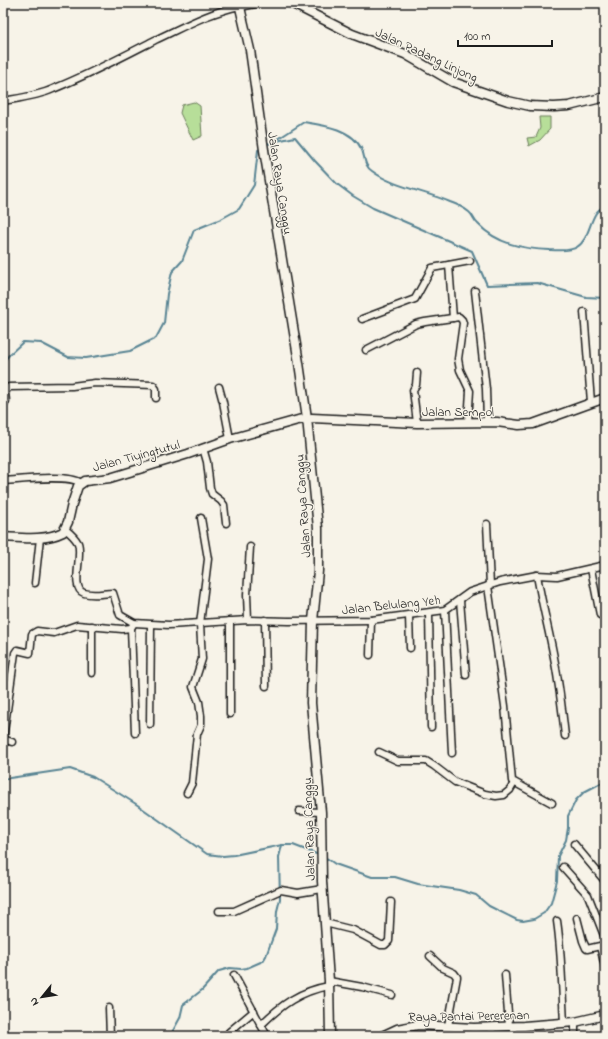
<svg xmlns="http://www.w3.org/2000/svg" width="608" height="1039" viewBox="0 0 608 1039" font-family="'Indie Flower',sans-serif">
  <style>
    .green { fill: #b7de99; stroke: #6a7d5a }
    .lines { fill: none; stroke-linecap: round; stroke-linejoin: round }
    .stream { stroke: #598493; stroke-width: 2 }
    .street-casing { stroke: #1c1c1c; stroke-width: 9 }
    .secondary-casing { stroke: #1c1c1c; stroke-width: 11 }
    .street { stroke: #f7f3e8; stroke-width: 6 }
    .secondary { stroke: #f7f3e8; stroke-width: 8 }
    .labels { text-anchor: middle; stroke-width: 3; stroke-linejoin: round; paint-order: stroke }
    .street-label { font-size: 13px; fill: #1c1c1c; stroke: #f7f3e8 }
  </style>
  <rect width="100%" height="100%" fill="#f7f3e8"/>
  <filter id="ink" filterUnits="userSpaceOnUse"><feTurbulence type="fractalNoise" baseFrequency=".025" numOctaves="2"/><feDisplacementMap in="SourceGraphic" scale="8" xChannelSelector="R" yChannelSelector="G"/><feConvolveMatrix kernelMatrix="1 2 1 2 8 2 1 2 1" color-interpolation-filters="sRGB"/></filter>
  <g filter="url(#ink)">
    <g class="green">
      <polygon points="194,102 200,106 202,136 193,140 180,113 182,105"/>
      <polygon points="539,117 550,117 550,129 540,140 529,146 527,138 536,137 540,128"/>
    </g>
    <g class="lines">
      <g class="stream">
        <path d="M 275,141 L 304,122 C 324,125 353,129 362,150 C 365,157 364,166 372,171 C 393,187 425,191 450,202 C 456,204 464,208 469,212 C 473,215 474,221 478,224 C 497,244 523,249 550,250 C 558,250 570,252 577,247 C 588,240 589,224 596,213 C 598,210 602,208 605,205"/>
        <polyline points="266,145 272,142 295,137 315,161 337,184 353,196 373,208 472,251 487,285 537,283 586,297 605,298"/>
        <polyline points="3,362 10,354 23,342 41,343 68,357 86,358 130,351 156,338 164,323 167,294 172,272 182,261 194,230 221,219 239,209 254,185 258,150 261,148"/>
        <polyline points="3,779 70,769 93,777 136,804 207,854 223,856 234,855 282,845 293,845 319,855"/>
        <polyline points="325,857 335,864 372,877 395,877 418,884 459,890 476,895 489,906 517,920 523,921 534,919 544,913 551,903 557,881 558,856 566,840 568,828 568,816 576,800 584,792 605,781"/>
        <polyline points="170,1036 180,1018 183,1005 202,990 219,971 230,968 241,969 247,968 263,961 266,956 276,929 277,911 280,899 279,857 282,845"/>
      </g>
      <g class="street-casing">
        <g id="street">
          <path d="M 3,101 C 20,98 38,96 53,89 C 88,75 122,57 155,40 C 183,27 210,12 240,6"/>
          <polyline points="449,265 453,318"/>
          <polyline points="475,291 486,389 487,422"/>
          <polyline points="584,312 591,402"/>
          <polyline points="362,319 415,299 432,268 470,261"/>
          <polyline points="366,350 416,324 425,322 459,317 462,320 463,323 458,359 460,370 470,391 468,422"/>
          <polyline points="417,373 416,385 413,390 417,423"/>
          <polyline points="219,387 223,402 230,439"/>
          <polyline points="3,405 6,401 5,392 9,387 72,386 95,383 153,385 156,389 156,398"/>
          <polyline points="203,448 207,462 210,488 212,494 221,501 224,505 226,523"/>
          <path d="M 3,481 C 20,480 69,474 81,483"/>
          <polyline points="487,524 490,585"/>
          <path d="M 65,529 C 70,533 75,537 78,543 C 83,555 70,589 84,593 C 94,596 103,593 113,593 L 120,615 L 134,623 L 169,625 L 248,620 L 289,621 L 371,620 L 445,610 L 470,592 L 500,582 L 537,575 L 557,576 L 605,565"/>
          <polyline points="591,569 600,615"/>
          <path d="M 537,575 C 543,611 553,645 558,681 C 561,699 563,718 565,736"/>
          <polyline points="35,583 40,538"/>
          <polyline points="488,586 505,706 512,781 552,803"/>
          <polyline points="460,600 466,675"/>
          <polyline points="445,610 452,753"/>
          <polyline points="429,613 431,727"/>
          <polyline points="409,616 410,648"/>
          <polyline points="248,620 247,595 250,547"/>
          <polyline points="265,620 266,686"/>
          <polyline points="92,626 92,673"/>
          <polyline points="131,628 135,733"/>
          <polyline points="370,655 371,620"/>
          <polyline points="230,714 230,621"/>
          <polyline points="150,724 151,625"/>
          <polyline points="12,742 3,739 15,653 17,650 30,653 32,634 37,631 54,633 77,625 122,629 131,628 134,623"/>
          <polyline points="379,752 398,761 426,761 434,766 455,782 485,794 496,796 504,795 510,790 514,783"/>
          <polyline points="187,793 192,783 197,734 201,725 201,716 199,702 193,687 202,659 200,624 208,559 201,518"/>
          <polyline points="299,811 321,812"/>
          <polyline points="574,844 605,881"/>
          <polyline points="563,867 588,895 605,938"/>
          <polyline points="219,911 234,911 281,890 298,893 322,889"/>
          <polyline points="577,918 583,941 586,948 587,949 600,946 605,967"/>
          <path d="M 557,921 C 562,955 562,989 564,1023"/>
          <polyline points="325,923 353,930 381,945 385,945 389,941 391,902"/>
          <polyline points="430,956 443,968 454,973 457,977 448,1026"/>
          <polyline points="234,975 267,1036"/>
          <polyline points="505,975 509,1026"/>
          <polyline points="329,981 362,987 392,995"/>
          <polyline points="109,1008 110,1036"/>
          <polyline points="575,1022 575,1036"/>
          <path d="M 261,1025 C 281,1005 300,991 329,986"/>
          <polyline points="513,1026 515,1036"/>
          <polyline points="491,1028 493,1036"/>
          <polyline points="229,1032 254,1011"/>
          <polyline points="474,1036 474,1028"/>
        </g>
      </g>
      <g class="secondary-casing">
        <g id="secondary">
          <polyline points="239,3 250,50 264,150 299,363 307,418 318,528 318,571 313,621 311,703 321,812 322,881 329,981 330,1036"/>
          <polyline points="291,3 352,34 405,54 453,82 508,101 530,106 554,107 569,106 605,97"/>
          <polyline points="240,6 255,3"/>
          <path d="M 3,537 C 22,538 45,541 63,532 L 68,522 L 72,504 L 78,486 L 85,481 L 110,478 L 188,454 L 230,439 L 298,420 L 312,418 L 417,423 L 497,422 L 519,425 L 533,424 L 605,398"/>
          <polyline points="382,1036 397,1029 418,1025 474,1028 524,1026 575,1022 605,1015"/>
        </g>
      </g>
      <use href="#street" class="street"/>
      <use href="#secondary" class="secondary"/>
    </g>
  </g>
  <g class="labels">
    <g class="street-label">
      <text transform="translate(427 54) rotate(25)" y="5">Jalan Padang Linjong</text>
      <text transform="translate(281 183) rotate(81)" y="5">Jalan Raya Canggu</text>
      <text x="458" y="416">Jalan Sempol</text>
      <text transform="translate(136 455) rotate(-15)" y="5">Jalan Tiyingtutul</text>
      <text transform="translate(302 506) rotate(-94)" y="5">Jalan Raya Canggu</text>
      <text transform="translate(391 604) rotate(-6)" y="5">Jalan Belulang Yeh</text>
      <text transform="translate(308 829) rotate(-92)" y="5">Jalan Raya Canggu</text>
      <text transform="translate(469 1015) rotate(-1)" y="5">Raya Pantai Pererenan</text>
    </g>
  </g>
  <rect width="608" height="1039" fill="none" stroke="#f7f3e8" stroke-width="16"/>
  <rect x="8" y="8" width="592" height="1023" fill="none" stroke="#1c1c1c" stroke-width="1.5" filter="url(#ink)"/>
  <g transform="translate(42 997) rotate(240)" stroke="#f7f3e8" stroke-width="3" paint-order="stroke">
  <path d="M0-3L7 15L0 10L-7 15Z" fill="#1c1c1c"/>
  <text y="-6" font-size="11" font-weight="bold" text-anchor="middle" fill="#1c1c1c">N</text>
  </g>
  <path d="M458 40v6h94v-6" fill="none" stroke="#1c1c1c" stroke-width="2"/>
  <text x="464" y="40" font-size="12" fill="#1c1c1c" stroke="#f7f3e8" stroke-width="3" paint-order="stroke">100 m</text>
</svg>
